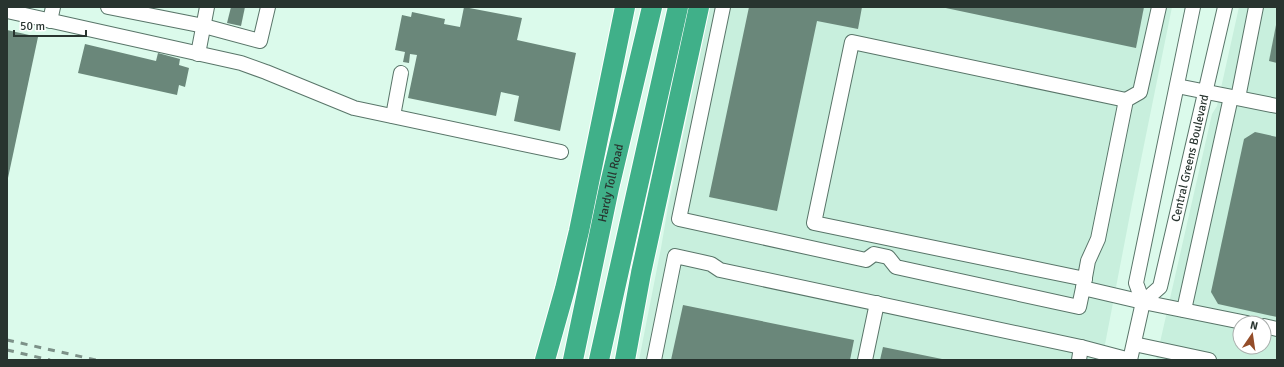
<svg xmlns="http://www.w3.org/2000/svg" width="1284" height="367" viewBox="0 0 1284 367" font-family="Signika,sans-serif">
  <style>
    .built { fill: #c8efdd; fill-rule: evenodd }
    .building { fill: #6a877a }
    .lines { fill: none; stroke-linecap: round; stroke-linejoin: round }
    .minor-casing { stroke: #597569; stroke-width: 16 }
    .highway-casing { stroke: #fff; stroke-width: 22 }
    .minor { stroke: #fff; stroke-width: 14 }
    .highway { stroke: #40b089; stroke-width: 20 }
    .rail { stroke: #7c9188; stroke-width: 3; stroke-dasharray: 7 7; stroke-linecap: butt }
    .labels { text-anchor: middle; stroke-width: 3.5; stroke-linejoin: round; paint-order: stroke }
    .street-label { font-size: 12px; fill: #28342f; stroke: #fff }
  </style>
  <rect width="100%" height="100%" fill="#dbfaeb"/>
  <g class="built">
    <polygon points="710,7 1172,7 1132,204 1102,360 639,360 661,248 668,207"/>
    <path d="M 1239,7 L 1277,7 L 1277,360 L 1156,360 L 1212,114 L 1217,106 ZM 1240,323 L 1264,323 L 1264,347 L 1240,347 Z"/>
  </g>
  <g class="building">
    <polygon points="231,7 245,7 241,26 227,23"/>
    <polygon points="464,7 522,18 517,40 576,53 560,131 514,121 519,96 501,92 496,116 408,98 417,55 410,54 409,63 403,62 405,52 395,50 402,15 411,17 412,12 445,19 444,24 460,27"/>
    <polygon points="749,7 862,7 858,29 817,21 777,211 709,197"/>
    <polygon points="941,7 1144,7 1136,48"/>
    <polygon points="1276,25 1277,25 1277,63 1269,61"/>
    <polygon points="7,30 38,37 8,178 7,178"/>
    <polygon points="85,44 156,61 158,53 180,59 179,65 189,68 185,87 179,85 177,95 78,73"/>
    <polygon points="1255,132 1277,137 1277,317 1218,304 1211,292 1244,139"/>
    <polygon points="683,305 854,340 850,360 671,360"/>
    <polygon points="883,347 942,359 942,360 880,360"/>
  </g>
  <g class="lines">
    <g class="minor-casing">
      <g id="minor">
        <polyline points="108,7 204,26 260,41 268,7"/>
        <polyline points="723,7 679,219 866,260 874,254 888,257 896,267 1079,307 1083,288 1143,302 1247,323"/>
        <polyline points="7,11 241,63 266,72 354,108 561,152"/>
        <polyline points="50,21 53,7"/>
        <polyline points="198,54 207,7"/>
        <polyline points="1177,86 1277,106"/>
        <polyline points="1238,98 1256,7"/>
        <polyline points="393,116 401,73"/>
        <polyline points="1085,279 814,223 852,42 1126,100"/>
        <polyline points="1083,288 1088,261 1098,239 1126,100 1140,92 1159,7"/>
        <path id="s1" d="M 1143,302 L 1160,287 L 1225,7"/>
        <polyline points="1184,310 1231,97"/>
        <polyline points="1264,326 1277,329"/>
        <polyline points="1134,344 1209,360"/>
        <polyline points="654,360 675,256 711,264 720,270 1081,347 1130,360"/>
        <polyline points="865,360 877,303"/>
        <polyline points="1079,360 1081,347"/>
        <polyline points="1130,360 1143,302 1136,283 1193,7"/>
      </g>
    </g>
    <g class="highway-casing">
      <g id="highway">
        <polyline points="545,360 565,289 579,231 625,7"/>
        <path id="s2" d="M 573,360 L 609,188 L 652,7"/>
        <polyline points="599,360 678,7"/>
        <polyline points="625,360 641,273 699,7"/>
      </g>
    </g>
    <use href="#minor" class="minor"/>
    <use href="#highway" class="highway"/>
    <g class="rail">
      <polyline points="7,340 96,360"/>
      <polyline points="7,350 50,360"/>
    </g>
  </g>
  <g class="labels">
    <g class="street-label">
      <text dy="4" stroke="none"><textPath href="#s1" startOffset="155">Central Greens Boulevard</textPath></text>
      <text dy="4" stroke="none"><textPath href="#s2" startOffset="181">Hardy Toll Road</textPath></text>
    </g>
  </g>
  <rect width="1284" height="367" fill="none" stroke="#28342f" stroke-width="16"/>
  <g transform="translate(1252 335) rotate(13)"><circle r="19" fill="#ffffff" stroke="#a9aeac"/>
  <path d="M0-3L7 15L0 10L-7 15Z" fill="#944d29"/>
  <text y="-6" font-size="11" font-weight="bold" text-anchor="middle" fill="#28342f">N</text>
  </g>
  <path d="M14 30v6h72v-6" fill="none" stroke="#28342f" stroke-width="2"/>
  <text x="20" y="30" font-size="12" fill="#28342f" stroke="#ffffff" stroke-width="3" paint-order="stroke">50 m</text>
</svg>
